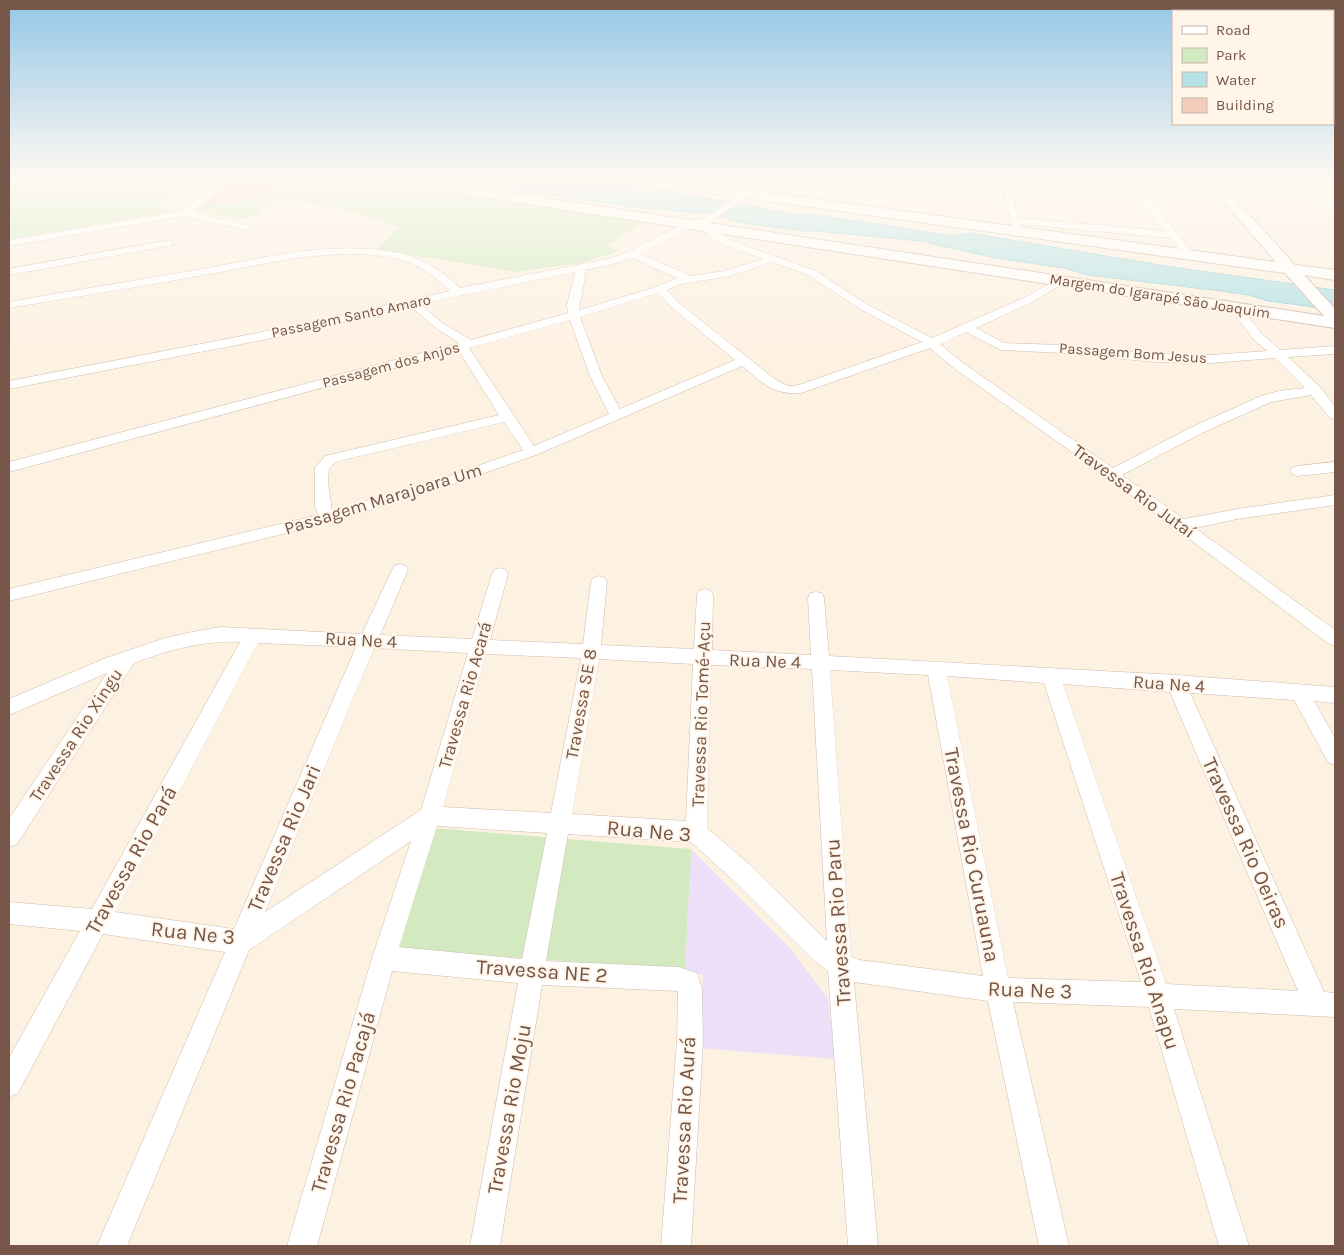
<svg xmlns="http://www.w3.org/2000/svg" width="1344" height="1255" viewBox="0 0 1344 1255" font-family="Karla,sans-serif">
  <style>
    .education { fill: #eedff9 }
    .green { fill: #d3eac1 }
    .water { fill: #b6e2e6; stroke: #9cd2d8 }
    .building { fill: #f3cdb9 }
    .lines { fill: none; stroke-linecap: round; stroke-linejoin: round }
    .street-casing { stroke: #d0baac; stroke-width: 1 }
    .secondary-casing { stroke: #d3baa9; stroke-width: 2 }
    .street { fill: #fff; fill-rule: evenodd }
    .secondary { fill: #fff; fill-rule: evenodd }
    .labels { text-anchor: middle; stroke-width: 4; stroke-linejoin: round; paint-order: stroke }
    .far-street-label { font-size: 15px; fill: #755648; stroke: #fff5e9 }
    .street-label { font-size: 18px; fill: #755648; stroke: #fff5e9 }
    .near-street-label { font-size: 21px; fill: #755648; stroke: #fff5e9 }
  </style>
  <rect width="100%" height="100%" fill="#fdf1e2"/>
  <polygon class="education" points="691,849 791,949 828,999 835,1059 699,1048 703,975 685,970"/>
  <g class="green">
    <polygon points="9,179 201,179 156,204 170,212 9,239"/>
    <polygon points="353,181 648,219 607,245 618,251 581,263 514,272 376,249 400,227 357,213 287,198 267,203 261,213 241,220 192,209"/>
    <polygon points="432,828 691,849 685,970 399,949"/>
  </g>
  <polygon class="water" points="436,179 585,179 673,192 792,214 818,215 952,236 970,233 1165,266 1335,290 1335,312 1307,306 1268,301 1248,295 1221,291 1088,275 1064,268 995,258 920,241 816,231 803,231 738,222 714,214 643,208"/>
  <polygon class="building" points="235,179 290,179 272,195 201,207"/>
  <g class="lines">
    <g class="street-casing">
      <g id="street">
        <polygon points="223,179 233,179 192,212 248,225 248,229 245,230 185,216 9,246 9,240 182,211"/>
        <polygon points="1000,179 1009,179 1018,218 1165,231 1123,179 1132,179 1196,256 1191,259 1187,258 1170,238 1020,224 1022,232 1020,234 1014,234"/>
        <polygon points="1300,179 1310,179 1335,204 1335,212 1332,211"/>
        <path d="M 744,191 L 749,194 L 747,196 L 708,225 L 730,240 L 816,271 L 868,305 L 932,338 L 1026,297 L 1061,277 L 1065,278 L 1066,280 L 1065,282 L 1034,301 L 976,328 L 1004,343 L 1062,345 L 1155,354 L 1211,355 L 1267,351 L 1254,340 L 1230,308 L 1236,305 L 1240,306 L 1262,334 L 1280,350 L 1335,346 L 1335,354 L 1288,357 L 1321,388 L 1335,407 L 1335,419 L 1330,418 L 1311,395 L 1271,402 L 1202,433 L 1122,475 L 1184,519 L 1237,509 L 1335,495 L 1335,505 L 1237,519 L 1195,528 L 1335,630 L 1335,646 L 1329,644 L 1107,477 L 955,369 L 930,348 L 801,393 C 772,395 763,383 742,366 L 536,455 L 453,484 L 327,523 L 9,601 L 9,589 L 318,515 L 315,506 L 315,468 L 325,456 L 499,415 L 459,351 L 9,472 L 9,462 L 459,343 L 433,326 L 414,309 L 413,306 L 293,334 L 9,389 L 9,381 L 293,326 L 450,291 C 436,277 419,264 399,259 C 335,245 267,264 204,275 C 139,287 74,297 9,308 L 9,302 C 74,290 139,280 203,269 C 267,257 334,240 399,253 C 423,258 443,271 460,288 L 607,259 L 628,252 L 684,223 L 692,220 L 703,220 ZM 692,226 L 705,226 L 703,228 L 711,238 L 722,244 L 763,259 L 724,271 L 691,276 L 640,254 ZM 632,258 L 677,278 L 656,287 L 579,310 L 586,270 L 613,264 ZM 772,262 L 808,275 L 860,309 L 922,342 L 799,385 L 788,386 L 776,380 L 679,303 L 667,290 L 681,284 L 730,276 ZM 575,272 L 567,305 L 568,313 L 471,340 L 441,322 L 420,304 ZM 658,293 L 671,307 L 735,360 L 620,409 L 602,376 L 580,317 ZM 570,320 L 590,376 L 609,414 L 534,446 L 469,348 ZM 966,332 L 1001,350 L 1062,353 L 1155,362 L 1211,363 L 1275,358 L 1305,388 L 1279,391 L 1261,396 L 1192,427 L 1113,468 L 963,363 L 940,344 ZM 504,422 L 523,450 L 443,478 L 332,511 L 328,482 L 329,469 L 335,462 Z"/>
        <polygon points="169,240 174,243 173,245 9,275 9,269"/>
        <polygon points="1335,462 1335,472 1297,476 1292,474 1290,471 1292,468 1297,466"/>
        <path d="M 400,564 L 406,566 L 408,570 L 380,635 L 472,639 L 492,574 L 494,570 L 500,568 L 506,570 L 508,574 L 490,640 L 583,644 L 591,582 L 593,578 L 599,576 L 605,578 L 607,582 L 601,645 L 694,649 L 697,595 L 699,591 L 705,589 L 711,591 L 713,595 L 712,650 L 811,655 L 808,598 L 810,593 L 816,592 L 822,593 L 824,598 L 829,656 L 1176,675 L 1335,687 L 1335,703 L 1314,701 L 1335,738 L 1335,765 L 1328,762 L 1294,700 L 1190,693 L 1324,992 L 1335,993 L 1335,1017 L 1174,1009 L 1249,1246 L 1219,1246 L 1149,1007 L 1013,1002 L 1069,1246 L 1039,1246 L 988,1001 L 854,982 L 878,1246 L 848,1246 L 828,971 L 812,959 L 733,880 L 691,842 L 568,834 L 546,961 L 678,967 L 697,973 L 702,989 L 703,1041 L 691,1246 L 661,1246 L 677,1041 L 678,991 L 542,985 L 500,1246 L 470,1246 L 518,983 L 392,971 L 317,1246 L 287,1246 L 372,958 L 411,841 L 249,950 L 127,1246 L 97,1246 L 225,952 L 103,934 L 18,1093 L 9,1097 L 9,1058 L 80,931 L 9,924 L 9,902 L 92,909 L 240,642 C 204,640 168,650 134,663 L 17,844 L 9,847 L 9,819 L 107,673 L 9,715 L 9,699 L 106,658 L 165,638 L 192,632 L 220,627 L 362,634 L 392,570 L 394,566 ZM 258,643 L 356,647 L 234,929 L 115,912 ZM 374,648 L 468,653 L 421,810 L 265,912 ZM 486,654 L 581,658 L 551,813 L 443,807 ZM 599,659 L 693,664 L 686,821 L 572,814 ZM 711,665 L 812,669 L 827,941 L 749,864 L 707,828 ZM 830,670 L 928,675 L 983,976 L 860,960 L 851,957 ZM 947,676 L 1044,683 L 1141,982 L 1008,978 ZM 1063,684 L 1170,692 L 1298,991 L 1166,984 ZM 437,826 L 547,833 L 522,959 L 399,947 Z"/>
      </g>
    </g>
    <g class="secondary-casing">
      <polygon id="secondary" points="385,179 419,179 1324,316 1285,273 638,183 632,179 669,179 1276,262 1204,179 1217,179 1295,265 1335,270 1335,280 1304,275 1335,309 1335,328 391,183"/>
    </g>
    <use href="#street" class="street"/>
    <use href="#secondary" class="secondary"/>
  </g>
  <linearGradient id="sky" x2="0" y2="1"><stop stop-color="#94c6e7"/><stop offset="0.5" stop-color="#fef9f2"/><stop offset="1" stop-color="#fef9f2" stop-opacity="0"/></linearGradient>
  <rect width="1344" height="355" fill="url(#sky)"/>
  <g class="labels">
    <g class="far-street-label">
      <text transform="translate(1160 296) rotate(9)" y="5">Margem do Igarapé São Joaquim</text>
      <text transform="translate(351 316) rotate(-12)" y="5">Passagem Santo Amaro</text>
      <text transform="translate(1133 353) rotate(4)" y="5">Passagem Bom Jesus</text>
      <text transform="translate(391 365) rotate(-15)" y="5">Passagem dos Anjos</text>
    </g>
    <g class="street-label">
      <text transform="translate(1134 491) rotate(36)" y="6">Travessa Rio Jutaí</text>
      <text transform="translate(383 499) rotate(-17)" y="6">Passagem Marajoara Um</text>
      <text transform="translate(361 640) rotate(3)" y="6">Rua Ne 4</text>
      <text transform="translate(765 661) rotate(2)" y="6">Rua Ne 4</text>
      <text transform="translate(1169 684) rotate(4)" y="6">Rua Ne 4</text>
      <text transform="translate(465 695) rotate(-74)" y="6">Travessa Rio Acará</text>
      <text transform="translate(581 704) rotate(-80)" y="6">Travessa SE 8</text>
      <text transform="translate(701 714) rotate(-88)" y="6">Travessa Rio Tomé-Açu</text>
      <text transform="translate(76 735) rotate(-57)" y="6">Travessa Rio Xingu</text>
    </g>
    <g class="near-street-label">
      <text transform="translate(649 831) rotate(5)" y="7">Rua Ne 3</text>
      <text transform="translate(284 838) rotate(-67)" y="7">Travessa Rio Jari</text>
      <text transform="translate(1246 843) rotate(66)" y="7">Travessa Rio Oeiras</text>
      <text transform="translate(972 855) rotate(79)" y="7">Travessa Rio Curuauna</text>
      <text transform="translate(131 860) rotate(-61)" y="7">Travessa Rio Pará</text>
      <text transform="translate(838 922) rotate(-94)" y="7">Travessa Rio Paru</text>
      <text transform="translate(193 933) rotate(6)" y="7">Rua Ne 3</text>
      <text transform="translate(1145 961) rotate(72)" y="7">Travessa Rio Anapu</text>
      <text transform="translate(542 971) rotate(4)" y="7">Travessa NE 2</text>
      <text transform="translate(1030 990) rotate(2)" y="7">Rua Ne 3</text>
      <text transform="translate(343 1102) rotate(-74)" y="7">Travessa Rio Pacajá</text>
      <text transform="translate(509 1109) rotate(-80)" y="7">Travessa Rio Moju</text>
      <text transform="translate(684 1120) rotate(-87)" y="7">Travessa Rio Aurá</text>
    </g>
  </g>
  <rect width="1344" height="1255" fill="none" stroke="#755648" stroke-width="20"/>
  <rect x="1172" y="10" width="162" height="115" fill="#fff5e9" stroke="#c8b5a9"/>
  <rect x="1182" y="26" width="25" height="8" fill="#ffffff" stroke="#c8b5a9"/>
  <text x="1216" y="35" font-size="15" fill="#755648">Road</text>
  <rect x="1182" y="48" width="25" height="15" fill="#d3eac1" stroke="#c8b5a9"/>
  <text x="1216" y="60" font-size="15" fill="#755648">Park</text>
  <rect x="1182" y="72" width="25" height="15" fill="#b6e2e6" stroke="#c8b5a9"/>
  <text x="1216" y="85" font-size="15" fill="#755648">Water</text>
  <rect x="1182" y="98" width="25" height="15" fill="#f3cdb9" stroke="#c8b5a9"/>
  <text x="1216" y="110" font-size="15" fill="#755648">Building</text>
</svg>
